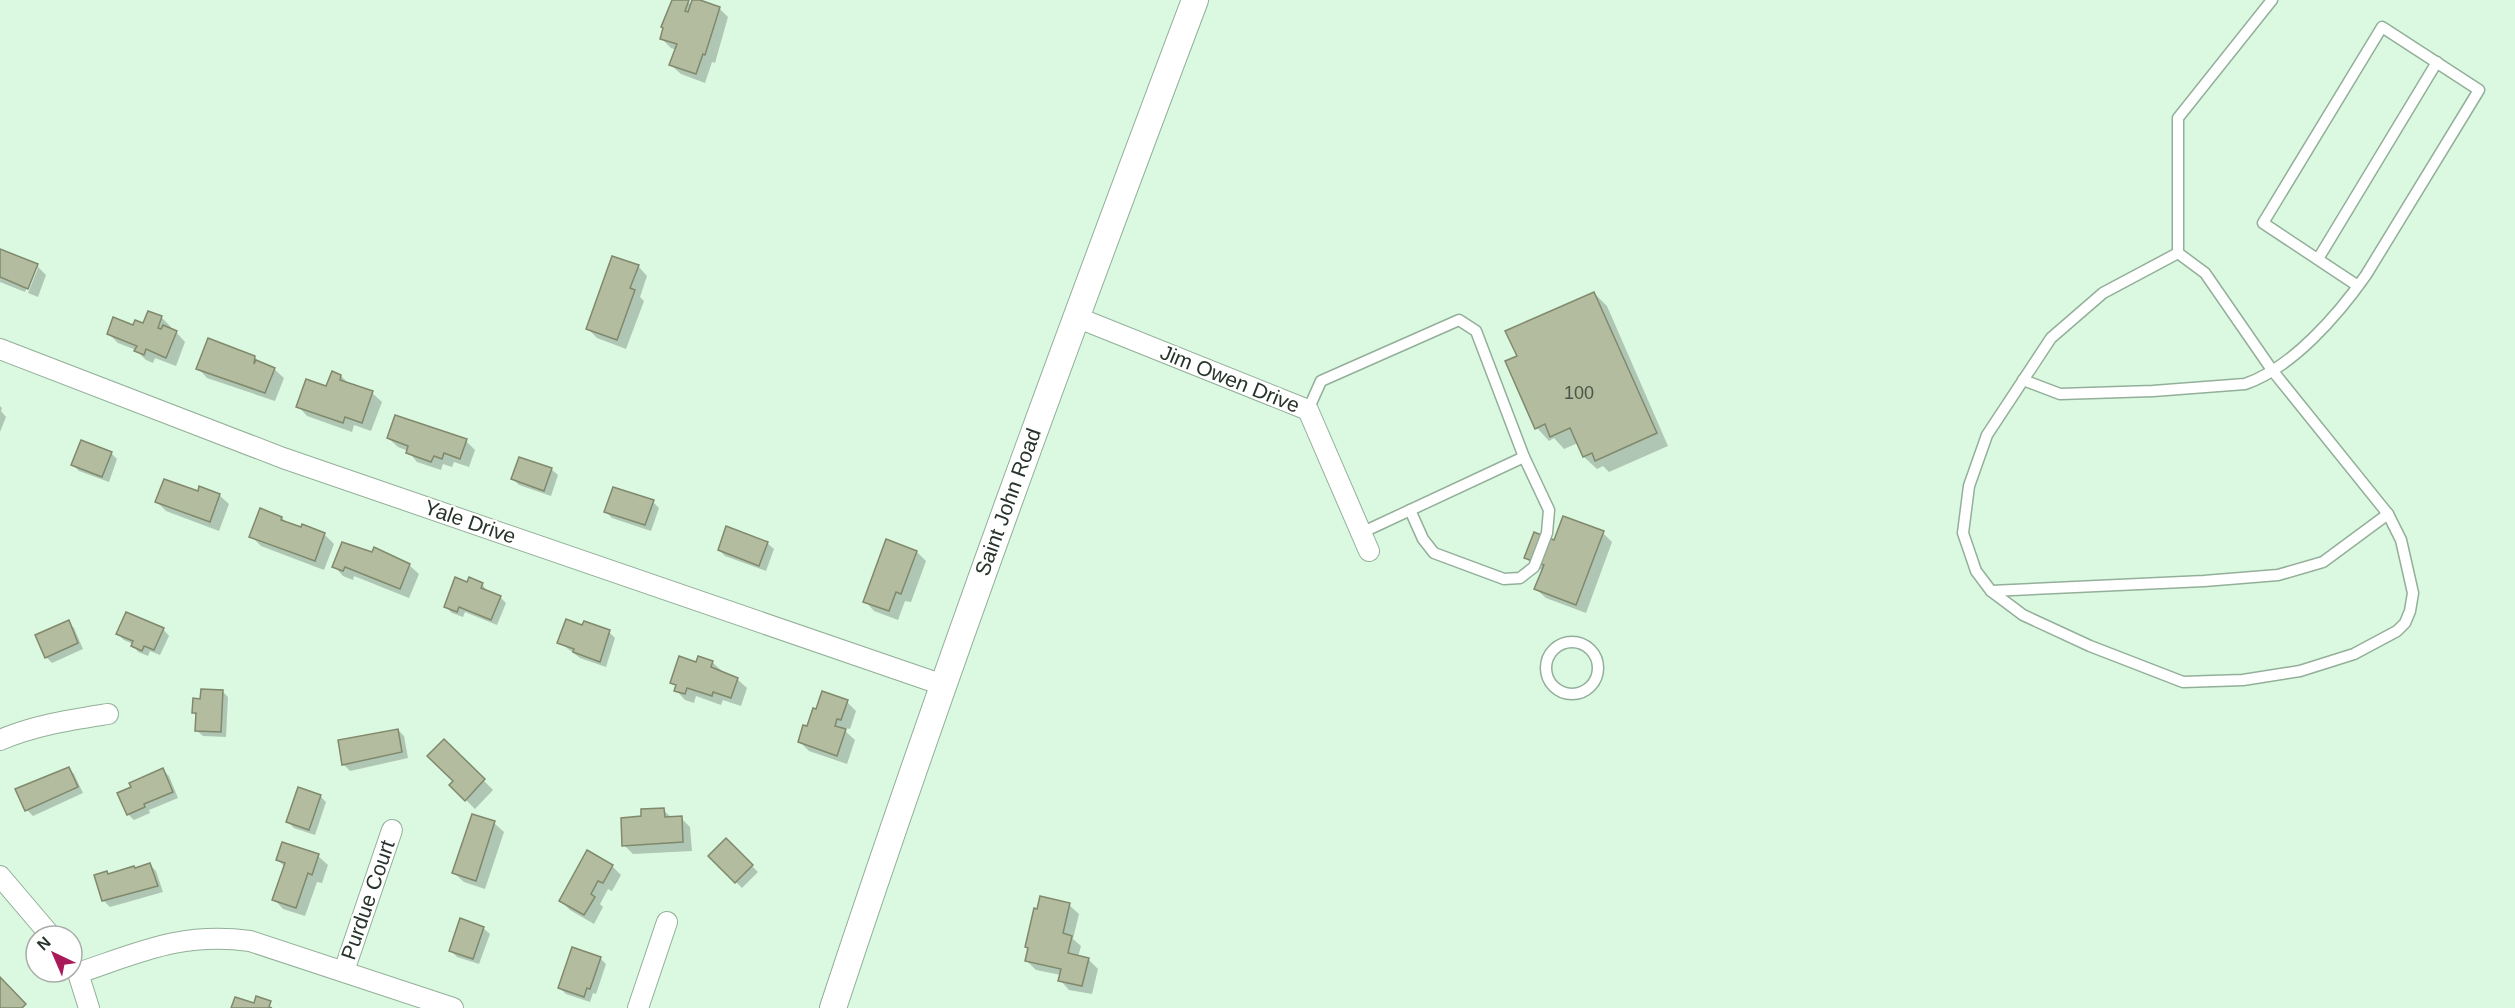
<svg xmlns="http://www.w3.org/2000/svg" width="2515" height="1008" viewBox="0 0 2515 1008" font-family="Arial,sans-serif">
  <style>
    .shadow { fill: #0003 }
    .building { fill: #b3bc9e; stroke: #80896c; stroke-width: 1.5 }
    .lines { fill: none; stroke-linecap: round; stroke-linejoin: round }
    .service-casing { stroke: #93af99; stroke-width: 13 }
    .minor-casing { stroke: #93af99; stroke-width: 22 }
    .tertiary-casing { stroke: #93af99; stroke-width: 28 }
    .service { stroke: #fff; stroke-width: 10 }
    .minor { stroke: #fff; stroke-width: 20 }
    .tertiary { stroke: #fff; stroke-width: 26 }
    .labels { text-anchor: middle; stroke-width: 4.5; stroke-linejoin: round; paint-order: stroke }
    .number-label { font-size: 18px; fill: #4b5548 }
    .street-label { font-size: 21px; fill: #28332b; stroke: #fff }
  </style>
  <rect width="100%" height="100%" fill="#dbf8e1"/>
  <g class="shadow">
    <polygon points="674,0 684,0 692,5 695,0 719,8 728,17 715,63 712,62 705,83 681,74 671,65 676,50 671,48 661,38"/>
    <polygon points="0,251 37,266 46,275 38,297 28,293 38,268 35,268 25,292 0,282"/>
    <polygon points="638,266 647,276 640,297 644,301 626,349 597,338 587,328"/>
    <polygon points="1594,293 1607,306 1668,446 1609,472 1603,466 1597,469 1584,457 1578,443 1564,449 1554,438 1549,441 1537,428 1519,357"/>
    <polygon points="149,313 162,318 171,327 170,330 176,332 185,342 176,366 155,358 153,363 146,360 136,350 118,343 108,333 144,325"/>
    <polygon points="255,358 261,363 274,369 284,378 275,401 207,378 198,368"/>
    <polygon points="341,376 349,384 372,393 382,402 371,431 354,425 352,432 307,416 298,406"/>
    <polygon points="0,406 2,408 1,411 6,417 0,432"/>
    <polygon points="388,438 466,441 475,450 469,467 454,462 452,467 443,464 441,470 417,462 408,451 398,447"/>
    <polygon points="111,453 117,459 109,482 79,471 73,465"/>
    <polygon points="551,469 558,475 551,496 519,485 513,479"/>
    <polygon points="198,493 219,495 229,504 219,531 166,511 157,502"/>
    <polygon points="653,502 659,508 651,531 612,518 606,512"/>
    <polygon points="282,518 288,524 302,529 303,526 325,535 334,544 324,570 261,546 251,536"/>
    <polygon points="1603,533 1612,542 1586,613 1546,598 1536,589 1543,570 1535,567 1526,558 1555,542"/>
    <polygon points="767,543 774,549 766,571 725,556 719,550"/>
    <polygon points="917,552 926,561 911,602 905,601 898,620 874,611 865,601"/>
    <polygon points="409,565 419,574 409,598 354,576 353,580 343,576 334,566"/>
    <polygon points="482,584 488,592 500,597 506,603 497,625 465,612 463,617 452,613 446,607"/>
    <polygon points="68,622 74,628 83,649 52,663 46,657"/>
    <polygon points="583,627 609,632 615,638 606,667 580,658 559,642"/>
    <polygon points="163,629 169,636 160,655 150,651 148,656 138,652 133,644 124,640 118,634"/>
    <polygon points="712,662 722,671 737,679 747,688 741,706 723,700 721,705 696,696 694,703 685,700 676,690 677,688 672,682 697,663"/>
    <polygon points="222,691 228,697 226,737 203,736 196,730 197,716 194,713 202,700"/>
    <polygon points="847,702 856,711 850,729 846,728 845,731 855,740 847,764 809,751 799,741 808,728"/>
    <polygon points="398,730 404,736 408,758 350,771 344,765 339,741"/>
    <polygon points="444,741 493,790 475,809 451,785 455,781"/>
    <polygon points="68,768 74,774 83,793 33,816 27,810"/>
    <polygon points="163,770 169,776 178,798 149,810 150,813 134,820 128,814"/>
    <polygon points="320,796 326,802 315,835 294,828 288,822"/>
    <polygon points="663,810 672,818 681,818 690,827 692,851 633,854 624,845 642,818"/>
    <polygon points="494,823 504,832 485,889 464,882 454,873"/>
    <polygon points="726,840 758,872 742,888 710,856"/>
    <polygon points="283,844 318,856 328,865 322,883 317,882 305,916 283,909 274,899 285,867 277,859"/>
    <polygon points="150,865 156,871 163,892 110,907 104,901 96,876 107,872 110,875"/>
    <polygon points="612,866 621,875 612,891 608,889 600,904 603,907 594,924 570,910 561,901"/>
    <polygon points="1069,905 1079,914 1073,939 1081,946 1078,957 1088,959 1098,969 1092,994 1069,990 1060,980 1061,975 1036,970 1026,960 1029,949 1027,947"/>
    <polygon points="483,928 490,934 479,964 457,957 451,951"/>
    <polygon points="600,958 606,964 596,994 593,993 590,1002 566,994 560,988"/>
  </g>
  <g class="building">
    <polygon points="672,0 689,0 685,11 688,12 692,0 700,0 720,7 705,55 703,54 696,74 669,65 677,44 660,39 663,28 661,27"/>
    <polygon points="0,249 38,264 28,289 0,277"/>
    <polygon points="612,256 639,265 630,288 635,290 617,340 586,329"/>
    <polygon points="1594,292 1657,433 1595,461 1592,453 1583,457 1570,428 1550,437 1545,424 1535,429 1505,361 1517,356 1505,331"/>
    <polygon points="148,311 162,316 158,328 161,329 163,325 177,331 166,358 146,349 144,355 134,351 137,346 107,334 113,317 133,325 135,320 143,323"/>
    <polygon points="208,338 255,356 254,364 256,360 275,368 265,393 196,369"/>
    <polygon points="332,371 341,375 340,380 373,391 362,423 345,417 343,423 296,407 306,379 326,386"/>
    <polygon points="395,415 467,439 460,459 444,453 442,459 434,456 431,462 406,453 408,446 387,438"/>
    <polygon points="81,440 112,452 102,477 71,465"/>
    <polygon points="519,457 552,468 544,491 511,479"/>
    <polygon points="164,479 198,491 199,486 220,494 210,522 155,502"/>
    <polygon points="613,487 654,500 645,525 604,512"/>
    <polygon points="260,508 282,517 281,520 301,527 302,524 325,533 315,561 249,537"/>
    <polygon points="1563,516 1604,531 1576,605 1534,589 1544,565 1524,558 1534,532 1554,540"/>
    <polygon points="726,526 768,542 759,566 718,550"/>
    <polygon points="886,539 917,551 901,594 896,592 889,611 863,602"/>
    <polygon points="342,542 372,552 374,547 410,564 400,589 345,567 343,571 332,567"/>
    <polygon points="455,577 467,582 469,577 483,583 481,588 501,596 491,620 459,607 457,612 444,607"/>
    <polygon points="126,612 164,628 154,650 144,646 142,651 131,646 133,641 116,634"/>
    <polygon points="566,619 582,625 584,621 610,630 600,662 573,652 574,649 557,643"/>
    <polygon points="69,620 78,643 45,658 35,635"/>
    <polygon points="679,656 696,662 698,656 713,661 711,667 738,678 731,698 713,692 712,696 687,688 685,694 674,691 676,685 670,683"/>
    <polygon points="201,689 223,690 221,732 195,731 196,713 192,713 193,698 200,699"/>
    <polygon points="822,691 848,700 841,720 837,719 835,726 846,729 837,756 798,742 803,725 807,726 813,708 816,709"/>
    <polygon points="398,729 402,752 342,765 338,740"/>
    <polygon points="444,739 485,779 465,801 449,785 453,781 427,756"/>
    <polygon points="69,767 78,787 25,811 15,789"/>
    <polygon points="163,768 173,792 144,804 145,807 127,815 117,793 131,787 129,783"/>
    <polygon points="298,787 321,795 309,830 286,822"/>
    <polygon points="664,808 665,817 682,816 683,842 622,846 621,818 641,816 641,809"/>
    <polygon points="472,814 495,821 476,881 452,873"/>
    <polygon points="726,838 753,865 735,883 708,856"/>
    <polygon points="282,842 319,854 312,875 308,873 296,908 272,900 285,863 276,860"/>
    <polygon points="587,850 613,865 603,883 598,881 591,894 595,897 584,915 559,901"/>
    <polygon points="150,863 158,886 102,901 94,875 107,871 108,874 134,866 135,868"/>
    <polygon points="1040,896 1070,903 1063,933 1072,936 1068,953 1089,958 1082,986 1058,981 1061,969 1025,961 1028,948 1025,947 1034,908 1037,909"/>
    <polygon points="460,918 484,927 473,959 449,951"/>
    <polygon points="572,947 601,957 590,989 587,988 584,997 558,988"/>
    <polygon points="0,977 26,1004 22,1008 0,1008"/>
    <polygon points="256,996 271,1001 269,1007 272,1008 231,1008 235,997 254,1003"/>
  </g>
  <g class="lines">
    <g class="service-casing">
      <g id="service">
        <polygon points="2178,253 2205,273 2272,370 2388,514 2401,540 2413,593 2410,611 2405,623 2397,631 2354,654 2300,671 2243,680 2183,682 2090,646 2023,615 1991,591 1976,571 1963,533 1969,486 1987,435 2051,338 2103,293"/>
        <polyline points="2178,253 2178,118 2272,0"/>
        <polyline points="2318,259 2437,62"/>
        <path d="M 2023,380 L 2060,394 L 2153,391 L 2245,384 C 2292,368 2338,315 2366,275 L 2479,90 L 2382,27 L 2263,223 L 2358,286"/>
        <polyline points="1308,410 1321,381 1459,320 1476,331 1524,457 1361,533"/>
        <polyline points="1410,510 1423,539 1434,553 1504,579 1520,578 1534,567 1547,533 1549,510 1524,457"/>
        <polyline points="1991,591 2204,581 2278,575 2323,562 2388,514"/>
        <circle cx="1572" cy="668" r="26"/>
      </g>
    </g>
    <g class="minor-casing">
      <g id="minor">
        <polyline points="1076,317 1308,410 1369,551"/>
        <polyline points="0,349 283,458 943,685"/>
        <path d="M 0,740 C 35,725 70,720 108,714"/>
        <polyline points="0,876 51,936"/>
        <polyline points="72,965 78,973 89,1008"/>
        <polyline points="344,971 392,830"/>
        <path d="M 78,973 C 141,952 181,932 250,941 L 453,1008"/>
        <polyline points="638,1008 667,922"/>
      </g>
    </g>
    <g class="tertiary-casing">
      <path id="tertiary" d="M 833,1008 C 945,669 1069,334 1195,0"/>
    </g>
    <use href="#service" class="service"/>
    <use href="#minor" class="minor"/>
    <use href="#tertiary" class="tertiary"/>
  </g>
  <g class="labels">
    <g class="number-label">
      <text x="1579" y="399">100</text>
    </g>
    <g class="street-label">
      <text transform="translate(1230 379) rotate(22)" y="7">Jim Owen Drive</text>
      <text transform="translate(1008 502) rotate(-70)" y="7">Saint John Road</text>
      <text transform="translate(470 522) rotate(19)" y="7">Yale Drive</text>
      <text transform="translate(368 900) rotate(-71)" y="7">Purdue Court</text>
    </g>
  </g>
  <g transform="translate(54 954) rotate(316)"><circle r="28" fill="#ffffff" stroke="#a9adaa" stroke-width="1.5"/>
  <path d="M0-4.5L10 22L0 15L-10 22Z" fill="#a81a5a"/>
  <text y="-9" font-size="16" font-weight="bold" text-anchor="middle" fill="#28332b">N</text>
  </g>
</svg>
